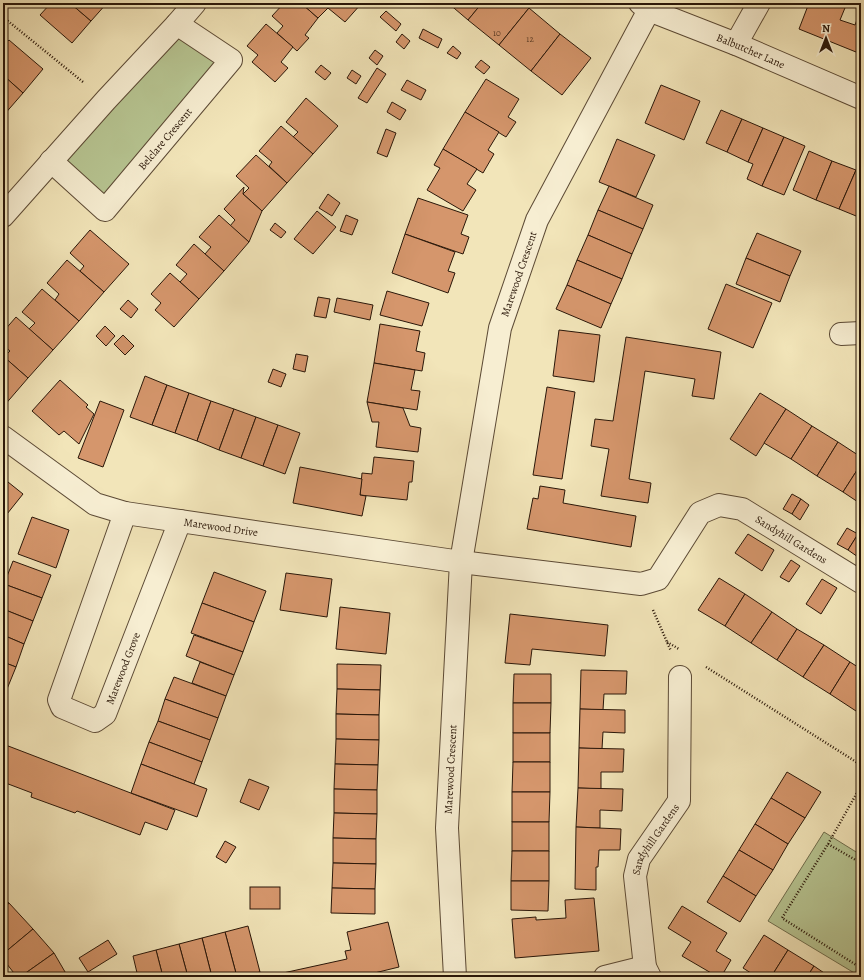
<svg xmlns="http://www.w3.org/2000/svg" width="864" height="980" viewBox="0 0 864 980" font-family="Alegreya,serif">
  <style>
    .green { fill: #b7c592; stroke: #706e4e }
    .building { fill: #d5966c; stroke: #2a1709 }
    .lines { fill: none; stroke-linecap: round; stroke-linejoin: round }
    .minor-casing { stroke: #5c4a35; stroke-width: 24 }
    .path { stroke: #2a1709; stroke-width: 2.5; stroke-dasharray: 1 2; stroke-linecap: butt }
    .minor { stroke: #f7eed2; stroke-width: 22 }
    .labels { text-anchor: middle; stroke-width: 3; stroke-linejoin: round; paint-order: stroke }
    .number-label { font-size: 9px; fill: #553722 }
    .street-label { font-size: 11px; fill: #2a1709; stroke: #f7eed2 }
  </style>
  <rect width="100%" height="100%" fill="#f2e5b9"/>
  <filter id="stains"><feTurbulence type="fractalNoise" baseFrequency=".005" numOctaves="4"/><feColorMatrix values="0 0 0 0 .2 0 0 0 0 .09 0 0 0 0 .02 0 0 0 .5 -.17"/></filter>
  <radialGradient id="worn" r=".72"><stop offset=".6" stop-color="#630" stop-opacity="0"/><stop offset="1" stop-color="#630" stop-opacity=".3"/></radialGradient>
  <g class="green">
    <polygon points="181,15 230,60 105,210 52,161"/>
    <polygon points="824,832 861,855 861,977 768,921"/>
  </g>
  <g class="building">
    <polygon points="51,3 70,3 91,21 72,43 40,15"/>
    <polygon points="70,3 107,3 91,21"/>
    <polygon points="284,3 301,3 318,18 305,35 309,38 297,51 277,33 283,26 272,16"/>
    <polygon points="303,3 359,3 361,4 345,22 328,8 318,18 302,4"/>
    <polygon points="448,3 482,3 468,20"/>
    <polygon points="482,3 523,3 529,8 499,45 468,20"/>
    <polygon points="809,3 847,3 840,20 855,25 861,9 861,38 856,52 799,29"/>
    <polygon points="529,8 560,34 531,71 499,45"/>
    <polygon points="386,11 401,24 396,31 380,17"/>
    <polygon points="266,24 293,47 281,62 288,68 275,82 252,62 258,55 247,46"/>
    <polygon points="423,29 442,39 438,48 419,38"/>
    <polygon points="402,34 410,41 404,49 396,42"/>
    <polygon points="560,34 591,58 562,95 531,71"/>
    <polygon points="9,40 43,69 23,93 3,75 3,46"/>
    <polygon points="453,46 461,53 457,59 447,53"/>
    <polygon points="375,50 383,56 377,65 369,58"/>
    <polygon points="481,60 490,67 484,74 475,67"/>
    <polygon points="321,65 331,73 325,80 315,72"/>
    <polygon points="377,68 386,74 367,103 358,98"/>
    <polygon points="352,70 361,76 356,84 347,78"/>
    <polygon points="3,75 23,93 3,116"/>
    <polygon points="486,79 519,99 508,117 516,122 506,137 465,112"/>
    <polygon points="407,80 426,90 421,100 401,90"/>
    <polygon points="661,85 700,101 684,140 645,123"/>
    <polygon points="306,98 338,126 313,154 293,137 298,132 286,122"/>
    <polygon points="392,102 406,110 400,120 387,112"/>
    <polygon points="721,110 742,119 727,152 706,143"/>
    <polygon points="465,112 499,132 488,150 494,154 483,173 443,149"/>
    <polygon points="742,119 763,128 748,162 727,152"/>
    <polygon points="281,126 313,154 287,183 269,166 272,162 259,151"/>
    <polygon points="763,128 784,137 762,186 747,179 753,164 748,162"/>
    <polygon points="386,129 396,133 387,157 377,153"/>
    <polygon points="784,137 805,146 784,195 762,186"/>
    <polygon points="617,139 655,155 636,197 599,182"/>
    <polygon points="443,149 477,169 467,184 476,190 463,211 427,190 440,168 434,165"/>
    <polygon points="809,151 832,161 816,200 793,190"/>
    <polygon points="256,155 287,183 262,211 243,194 249,188 236,176"/>
    <polygon points="832,161 856,170 839,209 816,200"/>
    <polygon points="856,170 861,172 861,218 839,209"/>
    <polygon points="609,186 653,205 643,229 598,210"/>
    <polygon points="244,187 243,194 262,211 249,242 230,226 235,220 224,209"/>
    <polygon points="328,194 340,203 332,216 319,208"/>
    <polygon points="418,198 468,215 461,234 469,237 463,254 405,234"/>
    <polygon points="598,210 643,229 632,254 588,235"/>
    <polygon points="317,211 336,227 313,254 294,239"/>
    <polygon points="219,215 249,242 224,271 205,254 211,247 199,237"/>
    <polygon points="346,215 358,220 352,235 340,231"/>
    <polygon points="275,223 286,232 281,238 270,230"/>
    <polygon points="90,230 129,264 104,292 80,271 84,266 70,253"/>
    <polygon points="757,233 801,251 790,276 746,258"/>
    <polygon points="405,234 455,252 448,271 455,273 448,293 392,273"/>
    <polygon points="588,235 632,254 622,279 577,260"/>
    <polygon points="194,244 224,271 199,299 180,282 187,274 176,265"/>
    <polygon points="746,258 790,276 780,302 736,284"/>
    <polygon points="67,260 104,292 79,321 55,300 59,294 47,283"/>
    <polygon points="577,260 622,279 611,304 567,285"/>
    <polygon points="170,273 199,299 174,327 155,310 161,303 151,294"/>
    <polygon points="726,284 772,303 753,348 708,329"/>
    <polygon points="567,285 611,304 601,328 556,309"/>
    <polygon points="42,289 79,321 53,350 29,329 35,323 22,312"/>
    <polygon points="387,291 429,303 422,326 380,315"/>
    <polygon points="318,297 330,299 326,318 314,316"/>
    <polygon points="337,298 373,305 370,320 334,312"/>
    <polygon points="128,300 138,309 131,318 120,309"/>
    <polygon points="16,317 53,350 28,378 4,357 10,351 3,345 3,332"/>
    <polygon points="380,324 420,331 416,351 425,353 422,371 374,363"/>
    <polygon points="105,326 115,336 106,346 96,336"/>
    <polygon points="559,330 600,335 594,382 553,376"/>
    <polygon points="123,335 134,346 125,355 114,344"/>
    <polygon points="626,337 721,352 714,399 692,396 695,379 645,371 629,479 651,483 648,503 601,496 609,449 591,446 595,419 613,421"/>
    <polygon points="296,354 308,356 305,372 293,369"/>
    <polygon points="3,356 28,378 3,407"/>
    <polygon points="374,363 415,370 411,390 420,391 417,410 367,402"/>
    <polygon points="273,369 286,374 281,387 268,382"/>
    <polygon points="145,376 167,385 152,425 130,417"/>
    <polygon points="60,380 88,405 86,407 94,414 79,444 64,431 59,435 32,411"/>
    <polygon points="167,385 189,393 175,433 152,425"/>
    <polygon points="547,387 575,392 562,479 533,475"/>
    <polygon points="189,393 211,401 197,441 175,433"/>
    <polygon points="760,393 786,409 756,456 730,439"/>
    <polygon points="100,401 124,410 103,467 78,458"/>
    <polygon points="211,401 234,409 219,450 197,441"/>
    <polygon points="367,402 403,408 410,426 421,428 418,452 376,447 379,422 372,422"/>
    <polygon points="234,409 256,417 241,458 219,450"/>
    <polygon points="786,409 812,426 791,459 764,443"/>
    <polygon points="256,417 278,425 263,466 241,458"/>
    <polygon points="278,425 300,433 285,474 263,466"/>
    <polygon points="812,426 838,442 817,476 791,459"/>
    <polygon points="838,442 861,457 861,464 843,492 817,476"/>
    <polygon points="374,457 414,461 412,482 409,482 407,500 360,495 362,473 372,474"/>
    <polygon points="861,464 861,504 843,492"/>
    <polygon points="300,467 362,479 360,495 366,496 362,516 293,503"/>
    <polygon points="3,478 23,494 3,519"/>
    <polygon points="540,486 565,490 563,503 636,516 631,547 527,529 533,498 538,499"/>
    <polygon points="792,494 801,499 792,514 783,509"/>
    <polygon points="801,499 809,505 800,520 792,514"/>
    <polygon points="32,517 69,530 56,568 18,554"/>
    <polygon points="847,528 858,534 848,550 837,544"/>
    <polygon points="748,534 774,550 762,571 735,553"/>
    <polygon points="858,534 861,536 861,553 858,557 848,550"/>
    <polygon points="791,560 800,566 789,582 780,577"/>
    <polygon points="13,561 51,575 42,598 4,584"/>
    <polygon points="214,572 266,591 254,622 202,603"/>
    <polygon points="286,573 332,579 327,617 280,610"/>
    <polygon points="719,578 745,594 725,626 698,610"/>
    <polygon points="822,579 837,588 821,614 806,604"/>
    <polygon points="4,584 42,598 33,621 3,609"/>
    <polygon points="745,594 772,612 751,643 725,626"/>
    <polygon points="202,603 254,622 243,652 191,633"/>
    <polygon points="340,607 390,613 386,654 336,649"/>
    <polygon points="3,609 33,621 24,644 3,635"/>
    <polygon points="772,612 797,629 777,660 751,643"/>
    <polygon points="510,614 608,625 605,656 532,649 530,665 505,663"/>
    <polygon points="797,629 824,645 803,677 777,660"/>
    <polygon points="3,635 24,644 16,667 3,662"/>
    <polygon points="194,635 243,652 234,675 186,656"/>
    <polygon points="824,645 850,662 830,694 803,677"/>
    <polygon points="3,662 16,667 7,689 3,688"/>
    <polygon points="200,662 234,675 226,696 192,683"/>
    <polygon points="850,662 861,669 861,703 856,711 830,694"/>
    <polygon points="337,664 381,665 380,690 337,689"/>
    <polygon points="581,670 627,671 626,694 604,694 603,710 580,709"/>
    <polygon points="514,674 551,674 551,703 513,703"/>
    <polygon points="174,677 226,696 218,718 165,699"/>
    <polygon points="3,688 7,689 3,700"/>
    <polygon points="337,689 380,690 379,715 336,714"/>
    <polygon points="165,699 218,718 210,740 158,721"/>
    <polygon points="513,703 551,703 550,733 513,733"/>
    <polygon points="861,703 861,714 856,711"/>
    <polygon points="580,709 625,710 625,733 603,732 602,749 579,748"/>
    <polygon points="336,714 379,715 379,740 336,739"/>
    <polygon points="158,721 210,740 202,762 149,742"/>
    <rect x="513" y="733" width="37" height="29"/>
    <polygon points="336,739 379,740 378,765 335,764"/>
    <polygon points="149,742 202,762 194,784 141,764"/>
    <polygon points="3,744 175,810 167,830 145,822 140,835 77,811 75,813 31,797 32,793 3,782"/>
    <polygon points="579,748 624,749 623,772 601,772 601,789 578,788"/>
    <polygon points="513,762 550,762 550,792 512,792"/>
    <polygon points="141,764 207,789 197,817 131,793"/>
    <polygon points="335,764 378,765 377,790 334,789"/>
    <polygon points="787,772 821,792 805,818 771,798"/>
    <polygon points="249,779 269,787 259,810 240,802"/>
    <polygon points="578,788 623,789 622,811 600,810 600,828 576,827"/>
    <polygon points="334,789 377,790 377,814 334,813"/>
    <polygon points="512,792 550,792 549,822 512,822"/>
    <polygon points="771,798 805,818 788,844 755,824"/>
    <polygon points="334,813 377,814 376,839 333,838"/>
    <rect x="512" y="822" width="37" height="29"/>
    <polygon points="755,824 788,844 773,870 739,850"/>
    <polygon points="576,827 621,829 620,850 599,850 598,867 596,867 596,890 575,889"/>
    <polygon points="333,838 376,839 376,864 333,863"/>
    <polygon points="225,841 236,847 226,863 216,857"/>
    <polygon points="739,850 773,870 756,896 723,876"/>
    <polygon points="512,851 549,851 549,881 511,881"/>
    <polygon points="333,863 376,864 375,889 332,888"/>
    <polygon points="723,876 756,896 740,922 707,902"/>
    <polygon points="511,881 549,881 548,911 511,910"/>
    <rect x="250" y="887" width="30" height="22"/>
    <polygon points="332,888 375,889 375,914 331,913"/>
    <polygon points="3,897 9,903 3,910"/>
    <polygon points="594,898 599,951 515,958 512,919 536,917 536,920 566,918 565,900"/>
    <polygon points="9,903 33,929 3,954 3,910"/>
    <polygon points="682,906 727,933 716,951 731,960 721,977 718,977 682,956 691,942 668,928"/>
    <polygon points="388,922 399,967 358,977 284,977 283,973 347,959 345,951 351,950 347,932"/>
    <polygon points="248,926 260,972 237,977 225,932"/>
    <polygon points="33,929 54,953 20,977 17,977 3,959 3,954"/>
    <polygon points="225,932 237,977 212,977 202,938"/>
    <polygon points="764,935 788,950 771,977 757,977 743,968"/>
    <polygon points="202,938 212,977 188,977 179,944"/>
    <polygon points="108,940 117,954 88,972 79,958"/>
    <polygon points="179,944 188,977 163,977 156,950"/>
    <polygon points="156,950 163,977 138,977 133,956"/>
    <polygon points="788,950 814,966 807,977 771,977"/>
    <polygon points="54,953 68,977 20,977"/>
    <polygon points="814,966 830,977 807,977"/>
  </g>
  <g class="lines">
    <g class="minor-casing">
      <g id="minor">
        <path id="s1" d="M 640,3 L 649,10 L 736,44 L 861,98"/>
        <polyline points="736,44 759,3"/>
        <path id="s2" d="M 51,161 L 105,210 L 231,60 L 177,24"/>
        <polyline points="3,216 106,100 177,24 195,3"/>
        <polyline points="841,334 861,333"/>
        <path id="s3" d="M 3,437 L 95,504 L 125,513 L 461,562 L 641,584 L 658,579 L 700,513 L 719,505 L 742,509 L 861,582"/>
        <path id="s4" d="M 125,513 L 59,700 L 62,707 L 95,721 L 105,714 L 180,521"/>
        <path id="s5" d="M 455,977 L 447,828 L 461,562 L 500,328 L 537,220 L 649,10"/>
        <polyline points="605,977 645,967"/>
        <path id="s6" d="M 650,977 L 645,967 L 635,876 L 639,859 L 679,801 L 680,677"/>
      </g>
    </g>
    <g class="path">
      <polyline points="3,17 83,82"/>
      <polyline points="653,610 671,651"/>
      <polyline points="667,642 679,649"/>
      <polyline points="706,667 861,765"/>
      <polyline points="861,770 858,791 828,844 782,918 861,968"/>
      <polyline points="828,844 861,863"/>
    </g>
    <use href="#minor" class="minor"/>
  </g>
  <g class="labels">
    <g class="number-label">
      <text x="497" y="36">10</text>
      <text x="530" y="42">12</text>
    </g>
    <g class="street-label">
      <text dy="4" stroke="none"><textPath href="#s1" startOffset="121">Balbutcher Lane</textPath></text>
      <text dy="4" stroke="none"><textPath href="#s2" startOffset="166">Belclare Crescent</textPath></text>
      <text dy="4" stroke="none"><textPath href="#s5" startOffset="710">Marewood Crescent</textPath></text>
      <text dy="4" stroke="none"><textPath href="#s3" startOffset="242">Marewood Drive</textPath></text>
      <text dy="4" stroke="none"><textPath href="#s3" startOffset="864">Sandyhill Gardens</textPath></text>
      <text dy="4" stroke="none"><textPath href="#s4" startOffset="303">Marewood Grove</textPath></text>
      <text dy="4" stroke="none"><textPath href="#s5" startOffset="208">Marewood Crescent</textPath></text>
      <text dy="4" stroke="none"><textPath href="#s6" startOffset="145">Sandyhill Gardens</textPath></text>
    </g>
  </g>
  <rect width="864" height="980" fill="none" stroke="#f2e5b9" stroke-width="16"/>
  <rect x="4" y="4" width="856" height="972" fill="none" stroke="#2a1709" stroke-width="2"/>
  <rect x="8" y="8" width="848" height="964" fill="none" stroke="#2a1709"/>
  <g transform="translate(826 38)" stroke="#f7eed2" stroke-width="3" paint-order="stroke">
  <path d="M0-3L7 15L0 10L-7 15Z" fill="#2a1709"/>
  <text y="-6" font-size="11" font-weight="bold" text-anchor="middle" fill="#2a1709">N</text>
  </g>
  <rect width="100%" height="100%" filter="url(#stains)"/>
  <rect width="100%" height="100%" fill="url(#worn)"/>
</svg>
